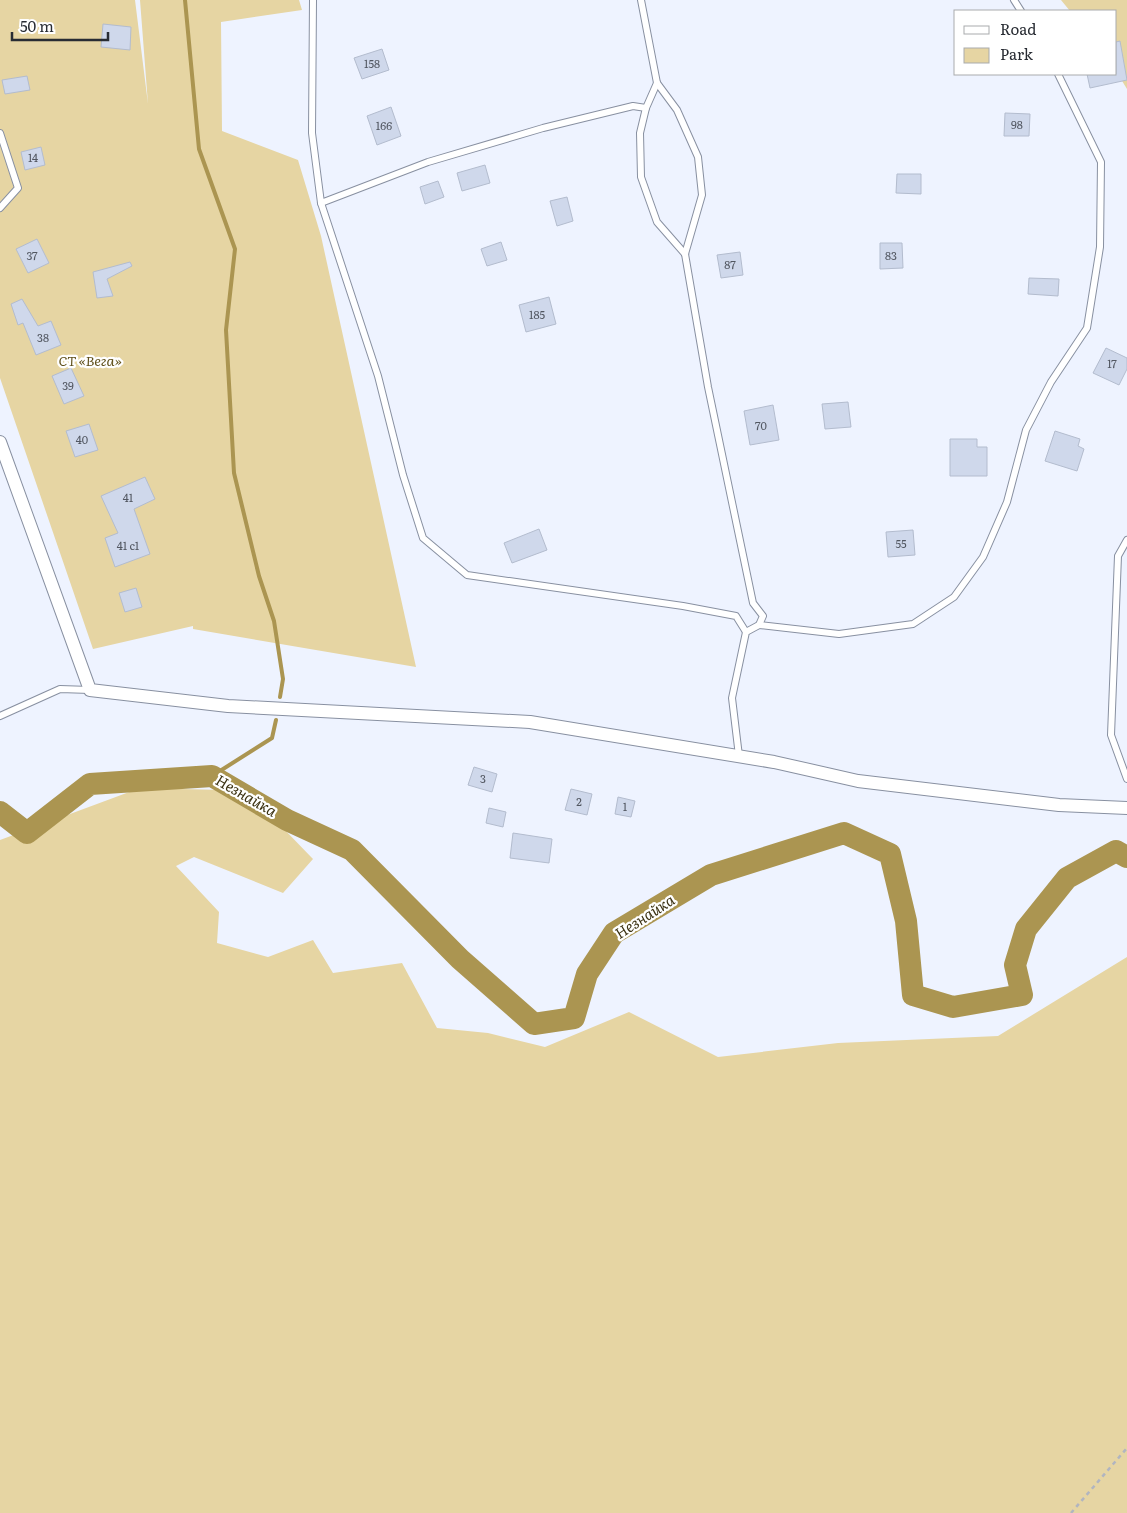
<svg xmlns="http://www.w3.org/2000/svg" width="1127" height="1513" viewBox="0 0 1127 1513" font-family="Literata,serif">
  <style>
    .green { fill: #e6d5a3 }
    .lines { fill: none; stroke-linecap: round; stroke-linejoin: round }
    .stream { stroke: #ab9551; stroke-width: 4 }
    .river { stroke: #ab9551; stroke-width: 22 }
    .building { fill: #cfd8eb; stroke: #b3bcce }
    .lane-casing { stroke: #8890a1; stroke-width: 8 }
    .street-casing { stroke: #8890a1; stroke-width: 14 }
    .path { stroke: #b1b5c0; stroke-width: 2.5; stroke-dasharray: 4 4; stroke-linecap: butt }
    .lane { stroke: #fff; stroke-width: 6 }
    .street { stroke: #fff; stroke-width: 12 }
    .labels { text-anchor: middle; stroke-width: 4.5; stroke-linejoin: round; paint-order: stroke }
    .number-label { font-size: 11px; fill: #525761 }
    .park-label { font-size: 14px; font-style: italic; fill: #60501b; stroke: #fff }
    .water-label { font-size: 15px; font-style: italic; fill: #3b3112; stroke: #fff }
  </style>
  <rect width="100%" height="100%" fill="#eef3ff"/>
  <g class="green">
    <polygon points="0,0 135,0 148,104 140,0 299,0 302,10 221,22 222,131 298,160 321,236 416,667 193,629 193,626 93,649 0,378"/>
    <polygon points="1061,0 1127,0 1127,89 1116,71 1116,11 1070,11"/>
    <polygon points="140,788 223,790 282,827 313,859 283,893 194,857 176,866 219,912 217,943 268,957 313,940 333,973 402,963 437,1028 488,1033 545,1047 629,1012 718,1057 838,1043 998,1036 1127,957 1127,1513 0,1513 0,840"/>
  </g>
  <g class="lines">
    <g class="stream">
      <polyline points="185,0 199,149 235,249 226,330 234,473 259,576 274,621 283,679 280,697"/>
      <polyline points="212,776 272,738 276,720"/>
    </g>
    <polyline class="river" points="0,812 27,833 90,784 212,776 287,820 352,850 460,959 534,1024 574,1018 587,974 614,933 711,875 844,833 890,854 906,921 913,995 953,1007 1022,995 1015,965 1026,929 1067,878 1116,851 1127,857"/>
  </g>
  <g class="building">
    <polygon points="103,24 131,27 130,50 101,47"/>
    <polygon points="1120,41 1127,80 1090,88 1087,74 1116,74 1116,42"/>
    <polygon points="382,49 389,70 362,79 354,58"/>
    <polygon points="27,76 30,90 5,94 2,80"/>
    <polygon points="391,107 401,136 377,145 367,116"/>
    <polygon points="1005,113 1030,114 1029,136 1004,136"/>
    <polygon points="41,147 45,165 25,170 21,152"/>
    <polygon points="485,165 490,183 462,191 457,173"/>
    <polygon points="897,174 921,174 921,194 896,193"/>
    <polygon points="438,181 444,197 425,204 420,187"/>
    <polygon points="567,197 573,221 557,226 550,201"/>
    <polygon points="37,239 49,263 28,273 16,249"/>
    <polygon points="501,242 507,260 487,266 481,249"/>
    <polygon points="880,243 902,243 903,268 880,269"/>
    <polygon points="740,252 743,275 721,278 717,255"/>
    <polygon points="130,262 132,266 107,279 113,296 97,298 93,272"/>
    <polygon points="1029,278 1059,279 1058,296 1028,294"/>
    <polygon points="549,297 556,324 526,332 519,305"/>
    <polygon points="22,299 38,326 51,321 61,345 36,355 23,323 18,325 11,304"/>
    <polygon points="1106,348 1127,358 1127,369 1119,385 1093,373"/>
    <polygon points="71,368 84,396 64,404 52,376"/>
    <polygon points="848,402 851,427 825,429 822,404"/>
    <polygon points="773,405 779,440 750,445 744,411"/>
    <polygon points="89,424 98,450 75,457 66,431"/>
    <polygon points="1055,431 1080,439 1078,446 1084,449 1077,471 1045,461"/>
    <polygon points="950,439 977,439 977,447 987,447 987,476 950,476"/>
    <polygon points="145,477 155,499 134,509 150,554 115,567 105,538 118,533 101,496"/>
    <polygon points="539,529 547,550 512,563 504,543"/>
    <polygon points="913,530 915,555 888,557 886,532"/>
    <polygon points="136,588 142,607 125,612 119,593"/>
    <polygon points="474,767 497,774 492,792 468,785"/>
    <polygon points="571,789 592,794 587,815 565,810"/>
    <polygon points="618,797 635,801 631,817 615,814"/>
    <polygon points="489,808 506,812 503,827 486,823"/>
    <polygon points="513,833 552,839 549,863 510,858"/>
  </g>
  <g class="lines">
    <g class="lane-casing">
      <g id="lane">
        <polyline points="313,0 312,133 321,203 428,162 543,128 633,106 646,108"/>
        <polyline points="641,0 657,83 677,110 698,157 702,195 685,254 708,387 753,603 763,616 759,625 746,632 732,698 739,756"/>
        <polyline points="1014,0 1021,11"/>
        <polyline points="657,83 646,108 640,133 641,177 657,222 685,254"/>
        <polyline points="0,133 18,188 0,208"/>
        <polyline points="321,203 378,376 403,475 423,538 467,575 683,606 736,616 746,632"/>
        <polyline points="1127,540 1118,556 1111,735 1127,779"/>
        <polyline points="759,625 839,634 913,624 954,597 983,557 1007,502 1026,430 1051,382 1087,328 1100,247 1101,162 1058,74"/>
        <polyline points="0,716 60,689 90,690"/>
      </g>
    </g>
    <g class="street-casing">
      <polyline id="street" points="0,442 90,690 228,706 530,722 774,762 858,781 1059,805 1127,808"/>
    </g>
    <polyline class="path" points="1071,1513 1127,1448"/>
    <use href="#lane" class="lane"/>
    <use href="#street" class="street"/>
  </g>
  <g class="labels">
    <g class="number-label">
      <text x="372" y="68">158</text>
      <text x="1017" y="129">98</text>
      <text x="384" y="130">166</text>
      <text x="33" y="162">14</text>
      <text x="32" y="260">37</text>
      <text x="891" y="260">83</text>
      <text x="730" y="269">87</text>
      <text x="537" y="319">185</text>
      <text x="43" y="342">38</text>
      <text x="1112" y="368">17</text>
      <text x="68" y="390">39</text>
      <text x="761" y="430">70</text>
      <text x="82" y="444">40</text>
      <text x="128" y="502">41</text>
      <text x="901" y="548">55</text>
      <text x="128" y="550">41 с1</text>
      <text x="483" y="783">3</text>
      <text x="579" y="806">2</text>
      <text x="625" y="811">1</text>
    </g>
    <g class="park-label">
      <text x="90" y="366">СТ «Вега»</text>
    </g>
    <g class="water-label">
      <text transform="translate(246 796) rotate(30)" y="5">Незнайка</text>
      <text transform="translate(645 917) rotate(-33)" y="5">Незнайка</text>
    </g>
  </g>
  <rect x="954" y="10" width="162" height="65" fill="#ffffff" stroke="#a9abad"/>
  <rect x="964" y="26" width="25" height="8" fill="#ffffff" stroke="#a9abad"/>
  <text x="1000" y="35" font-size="15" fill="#282c33">Road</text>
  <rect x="964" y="48" width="25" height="15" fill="#e6d5a3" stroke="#a9abad"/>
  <text x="1000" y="60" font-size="15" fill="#282c33">Park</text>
  <path d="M12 32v8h96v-8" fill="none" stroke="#282c33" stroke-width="2.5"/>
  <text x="20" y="32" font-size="15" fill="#282c33" stroke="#ffffff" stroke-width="4" paint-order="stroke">50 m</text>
</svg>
